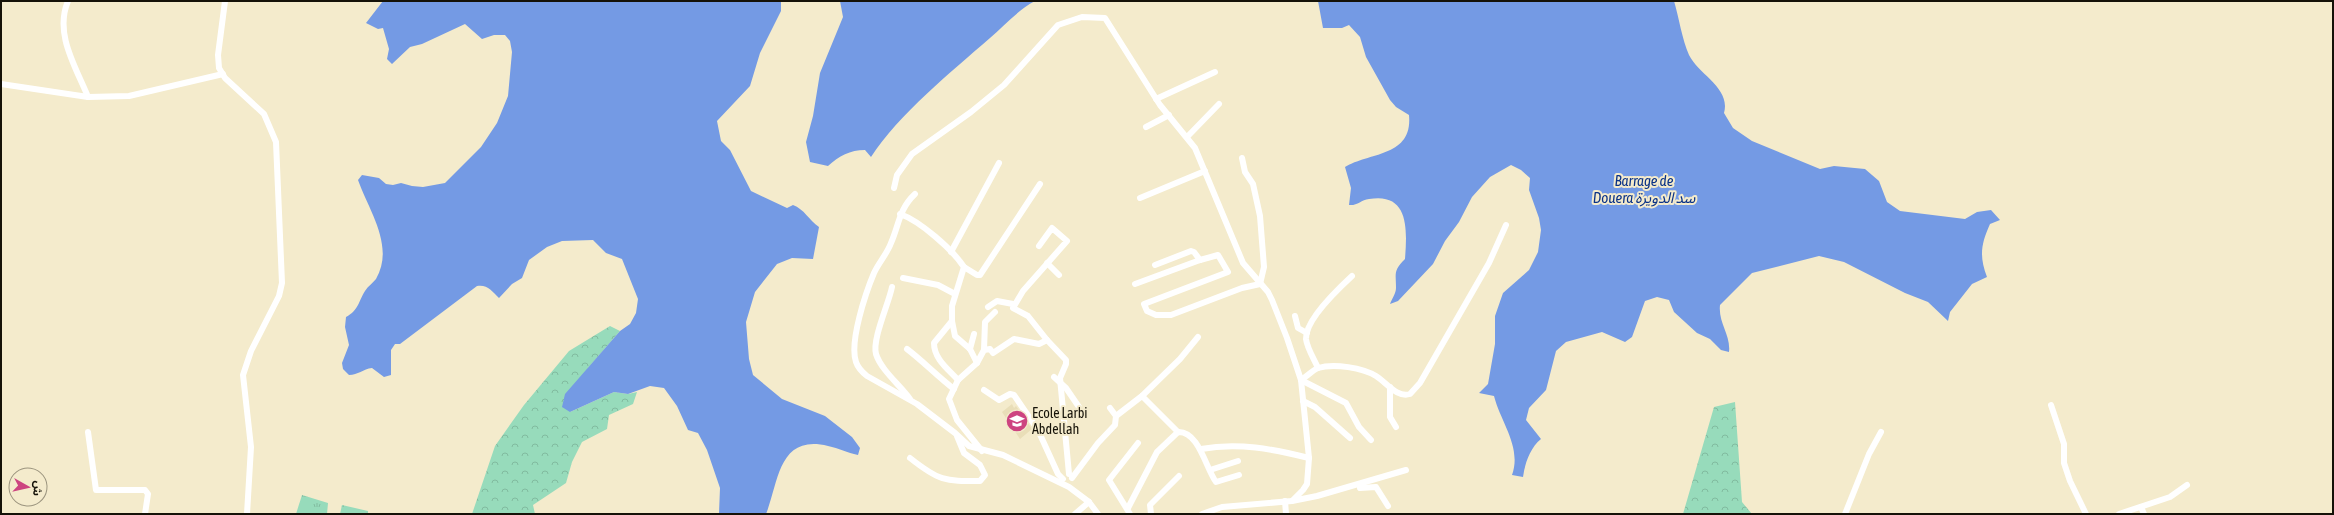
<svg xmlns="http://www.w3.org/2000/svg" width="2334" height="515" viewBox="0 0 2334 515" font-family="'Asap Condensed','Noto Sans Arabic',sans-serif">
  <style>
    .built { fill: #e9deb8 }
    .grass { fill: url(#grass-tufts) }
    .forest { fill: url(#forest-crowns) }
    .water { fill: #749ae4 }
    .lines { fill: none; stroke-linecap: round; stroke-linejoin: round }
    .minor { stroke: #fff; stroke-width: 6 }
    .labels { text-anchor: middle; stroke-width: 4; stroke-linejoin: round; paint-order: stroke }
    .poi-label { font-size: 14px; fill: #151208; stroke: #f4ebcc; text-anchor: start }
    .water-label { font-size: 15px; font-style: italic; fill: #0a3286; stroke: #f4ebcc }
  </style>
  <defs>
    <pattern id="grass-tufts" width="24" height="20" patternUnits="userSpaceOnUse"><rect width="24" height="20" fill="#97dbbb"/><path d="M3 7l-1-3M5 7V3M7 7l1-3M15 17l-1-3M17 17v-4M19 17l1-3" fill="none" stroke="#81bb9f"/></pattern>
    <pattern id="forest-crowns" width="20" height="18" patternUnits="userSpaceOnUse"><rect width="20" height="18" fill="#97dbbb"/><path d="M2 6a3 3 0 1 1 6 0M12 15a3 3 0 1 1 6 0" fill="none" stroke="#81bb9f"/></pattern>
  </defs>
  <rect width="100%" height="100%" fill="#f4ebcc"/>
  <polygon class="built" points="1012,404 1014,408 1016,406 1032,429 1020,439 1002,412"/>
  <g class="grass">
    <polygon points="302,495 328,503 327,514 296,514"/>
    <polygon points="342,505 368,511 368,514 340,514"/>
  </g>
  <g class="forest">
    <polygon points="610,326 620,331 588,368 570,412 614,392 628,394 637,392 633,404 609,415 607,429 582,442 572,462 566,483 533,505 535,514 472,514 495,446 524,405 569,351"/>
    <polygon points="1735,402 1742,502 1752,514 1683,514 1714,407"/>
  </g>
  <g class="water">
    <path d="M 383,1 L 781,1 L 781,11 L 760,53 L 750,86 L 717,121 L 721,141 L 730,150 L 751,191 L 787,208 L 793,205 C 804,209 809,220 819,227 L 813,259 L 792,258 L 777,264 L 755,292 L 746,322 L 749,359 L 753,375 L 782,399 L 825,416 L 852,437 L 860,448 L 858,455 C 847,453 839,448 828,446 C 778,434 779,482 766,514 L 719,514 L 720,488 L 707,450 L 698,433 L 688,430 L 677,406 L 664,388 L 650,386 L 628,394 L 614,392 L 570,412 L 562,407 L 565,394 L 620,331 L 630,324 L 636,313 L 638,299 L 622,259 L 606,253 L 593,240 L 562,241 L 547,247 L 529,260 L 522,278 L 512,284 L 499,298 C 492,291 487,284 477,286 L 400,344 L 395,344 L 391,350 L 391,375 L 384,377 L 372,368 C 363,369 358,375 349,375 L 343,369 L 342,363 L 349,345 L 345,327 L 346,317 C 359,310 358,302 365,291 C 368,286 373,283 376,279 C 395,246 369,211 358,180 L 362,175 L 379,178 L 386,184 L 393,185 L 401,183 L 412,186 L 423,187 L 445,183 L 481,147 L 497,123 L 508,96 L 512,52 L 510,41 L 505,35 L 494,35 L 482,39 L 465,24 L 422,44 L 410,47 L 392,64 L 387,59 L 389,49 L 383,28 L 378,29 L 366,23 Z"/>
    <path d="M 840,1 L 1035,1 C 1018,10 1004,26 990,38 C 951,72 899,114 871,157 L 865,150 C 850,150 839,156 828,166 L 810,162 L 806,142 L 813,116 L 820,73 L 843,17 Z"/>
    <path d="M 1318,1 L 1674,1 C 1679,18 1682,39 1689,55 C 1699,75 1731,88 1724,113 L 1733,128 L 1752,141 L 1820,169 L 1834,166 L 1865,169 L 1879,181 L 1887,202 L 1900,211 L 1965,219 L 1977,212 L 1991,210 L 2000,220 L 1990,224 C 1981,244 1979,256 1987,277 L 1972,284 L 1950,312 L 1948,321 L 1928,302 L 1905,293 L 1844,262 L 1819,256 L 1752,273 L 1720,305 C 1718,323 1731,335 1729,352 L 1721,350 L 1710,339 L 1697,333 L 1674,312 L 1669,300 L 1657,297 L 1645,301 L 1632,337 L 1625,342 L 1602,332 L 1566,342 L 1556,351 L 1546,390 L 1529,408 L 1526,420 L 1541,439 C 1530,448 1525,463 1523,477 L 1512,475 C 1522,447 1501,423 1494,396 L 1479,393 L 1488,384 L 1495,344 L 1495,316 L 1503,293 L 1529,270 L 1538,252 L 1541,230 L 1539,218 L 1529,190 L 1530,178 L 1521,170 L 1511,165 L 1490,177 L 1472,197 L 1459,222 L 1445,241 L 1433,264 L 1398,301 L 1390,304 C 1392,299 1396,293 1396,288 C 1396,273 1393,271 1405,259 C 1407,231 1410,192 1369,199 C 1361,200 1357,206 1349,205 L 1351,188 L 1345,167 C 1370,152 1413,157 1409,115 L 1396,107 L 1390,100 L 1366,57 L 1360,37 L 1349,25 L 1342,28 L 1323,28 Z"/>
  </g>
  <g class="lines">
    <g class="minor">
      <path d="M 68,1 C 54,34 76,67 88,97"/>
      <polyline points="225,1 218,55 219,68 225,78 264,114 276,142 282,283 279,296 251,351 243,375 251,447 247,514"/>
      <polyline points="1,84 88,97 129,96 223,74"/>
      <polyline points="1156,99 1215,72"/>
      <polyline points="1146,127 1169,115"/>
      <polyline points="1187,137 1219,104"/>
      <polyline points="894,188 897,175 912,154 971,112 1004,85 1058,25 1082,17 1105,18 1160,105 1195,148 1243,263 1268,292 1272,300 1287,338 1301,380 1309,458 1307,484 1303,490 1292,501 1222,507 1202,514"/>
      <path d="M 915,194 C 899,209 899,225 891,243 C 887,254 879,262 874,273 C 866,292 849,342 856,362 C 858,368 862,372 867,376 L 917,404 L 955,433 L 969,446 L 1003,455 L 1069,487 L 1089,502 L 1098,514"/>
      <polyline points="1140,198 1205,171"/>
      <path d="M 900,214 C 920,221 952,249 964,267 L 952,306 L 952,321 L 955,336 L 970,349 L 977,363"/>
      <polyline points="951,252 999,163"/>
      <polyline points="1047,263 1059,275"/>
      <polyline points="1155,265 1191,251 1194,252 1200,260"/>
      <polyline points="964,267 977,275 980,275 1040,184"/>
      <polyline points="903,278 938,285 955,294"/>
      <polyline points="1135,284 1200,260 1218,255 1228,272 1144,304 1147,311 1156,315 1171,315 1242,288 1260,284 1264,267 1260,216 1253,184 1245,172 1242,158"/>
      <path d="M 892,287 C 889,303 872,339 876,354 C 881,370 900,385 910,399"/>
      <polyline points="988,307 997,301 1013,304"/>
      <polyline points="1295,316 1298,328 1307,333"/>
      <path d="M 952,321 L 934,343 C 934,359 948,369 958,380"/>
      <polyline points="1047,340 1066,360 1066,364 1060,378 1069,474"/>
      <path d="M 907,349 C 924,362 937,376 954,389"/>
      <polyline points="970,349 974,334"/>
      <polyline points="984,350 985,322 995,312"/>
      <path d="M 1318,368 C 1314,359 1307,348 1306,339 C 1305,320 1339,288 1352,276"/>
      <polyline points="1054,377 1066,388 1079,407"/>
      <polyline points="1390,387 1390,417 1396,427"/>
      <polyline points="984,390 999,400 1010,394 1014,395 1038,430 1058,474 1063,479"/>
      <polyline points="1142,396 1178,432"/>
      <polyline points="1303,401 1315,407 1350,438"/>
      <polyline points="2051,405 2064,444 2064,463 2070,481 2086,514"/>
      <polyline points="1116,416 1142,396 1180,359 1198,337"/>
      <polyline points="88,432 96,490 145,490 148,494 145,514"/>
      <path d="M 1371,440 L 1359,427 L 1346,403 L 1301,380 C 1306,377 1313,370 1318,368 C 1334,363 1363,368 1376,376 C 1387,383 1397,398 1410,394 L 1420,383 L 1489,263 L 1506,225"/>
      <path d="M 1201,449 C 1238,442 1273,449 1309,458"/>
      <polyline points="982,451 957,420 949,399 958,380 977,363 984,350 990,349 993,353 1014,339 1039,344 1047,340 1028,316 1013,308 1023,291 1067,241 1052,228 1039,246"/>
      <path d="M 910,458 C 939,481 944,481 980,481 L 985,475 L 980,465 L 964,453 L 957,436"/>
      <polyline points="1210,470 1238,461"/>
      <polyline points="1072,478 1098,443 1115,425 1116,416 1110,408"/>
      <polyline points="1360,488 1376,487 1388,506"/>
      <polyline points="1285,501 1286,514"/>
      <polyline points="1292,501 1317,496 1406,470"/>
      <polyline points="2141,507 2144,514"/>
      <path d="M 1128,508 L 1157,452 L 1178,432 C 1199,431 1206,469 1216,482 L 1239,475"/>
      <polyline points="1075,514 1089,502"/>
      <polyline points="1130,514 1109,480 1138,443"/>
      <polyline points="1151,514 1150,505 1179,476"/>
      <polyline points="1845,514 1869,454 1881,432"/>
      <polyline points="2119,514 2170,497 2187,485"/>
    </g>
  </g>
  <defs>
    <g id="school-disc" transform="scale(1.15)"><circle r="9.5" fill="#cd4480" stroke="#f4ebcc"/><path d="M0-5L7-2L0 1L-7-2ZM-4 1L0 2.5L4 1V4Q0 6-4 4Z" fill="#fff"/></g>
  </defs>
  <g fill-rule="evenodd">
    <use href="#school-disc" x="1017" y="421"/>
  </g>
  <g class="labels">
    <g class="poi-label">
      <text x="1032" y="418">Ecole Larbi<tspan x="1032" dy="16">Abdellah</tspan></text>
    </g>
    <g class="water-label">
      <text x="1644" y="186">Barrage de<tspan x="1644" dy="17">Douera سد الدويرة</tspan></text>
    </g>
  </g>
  <rect width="2334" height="515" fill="none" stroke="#151208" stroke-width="4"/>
  <g transform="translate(28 487) rotate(98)"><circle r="19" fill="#f4ebcc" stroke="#9b947e"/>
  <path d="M0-3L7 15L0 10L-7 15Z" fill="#cd4480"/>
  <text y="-6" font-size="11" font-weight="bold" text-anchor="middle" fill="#151208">ش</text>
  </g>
</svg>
